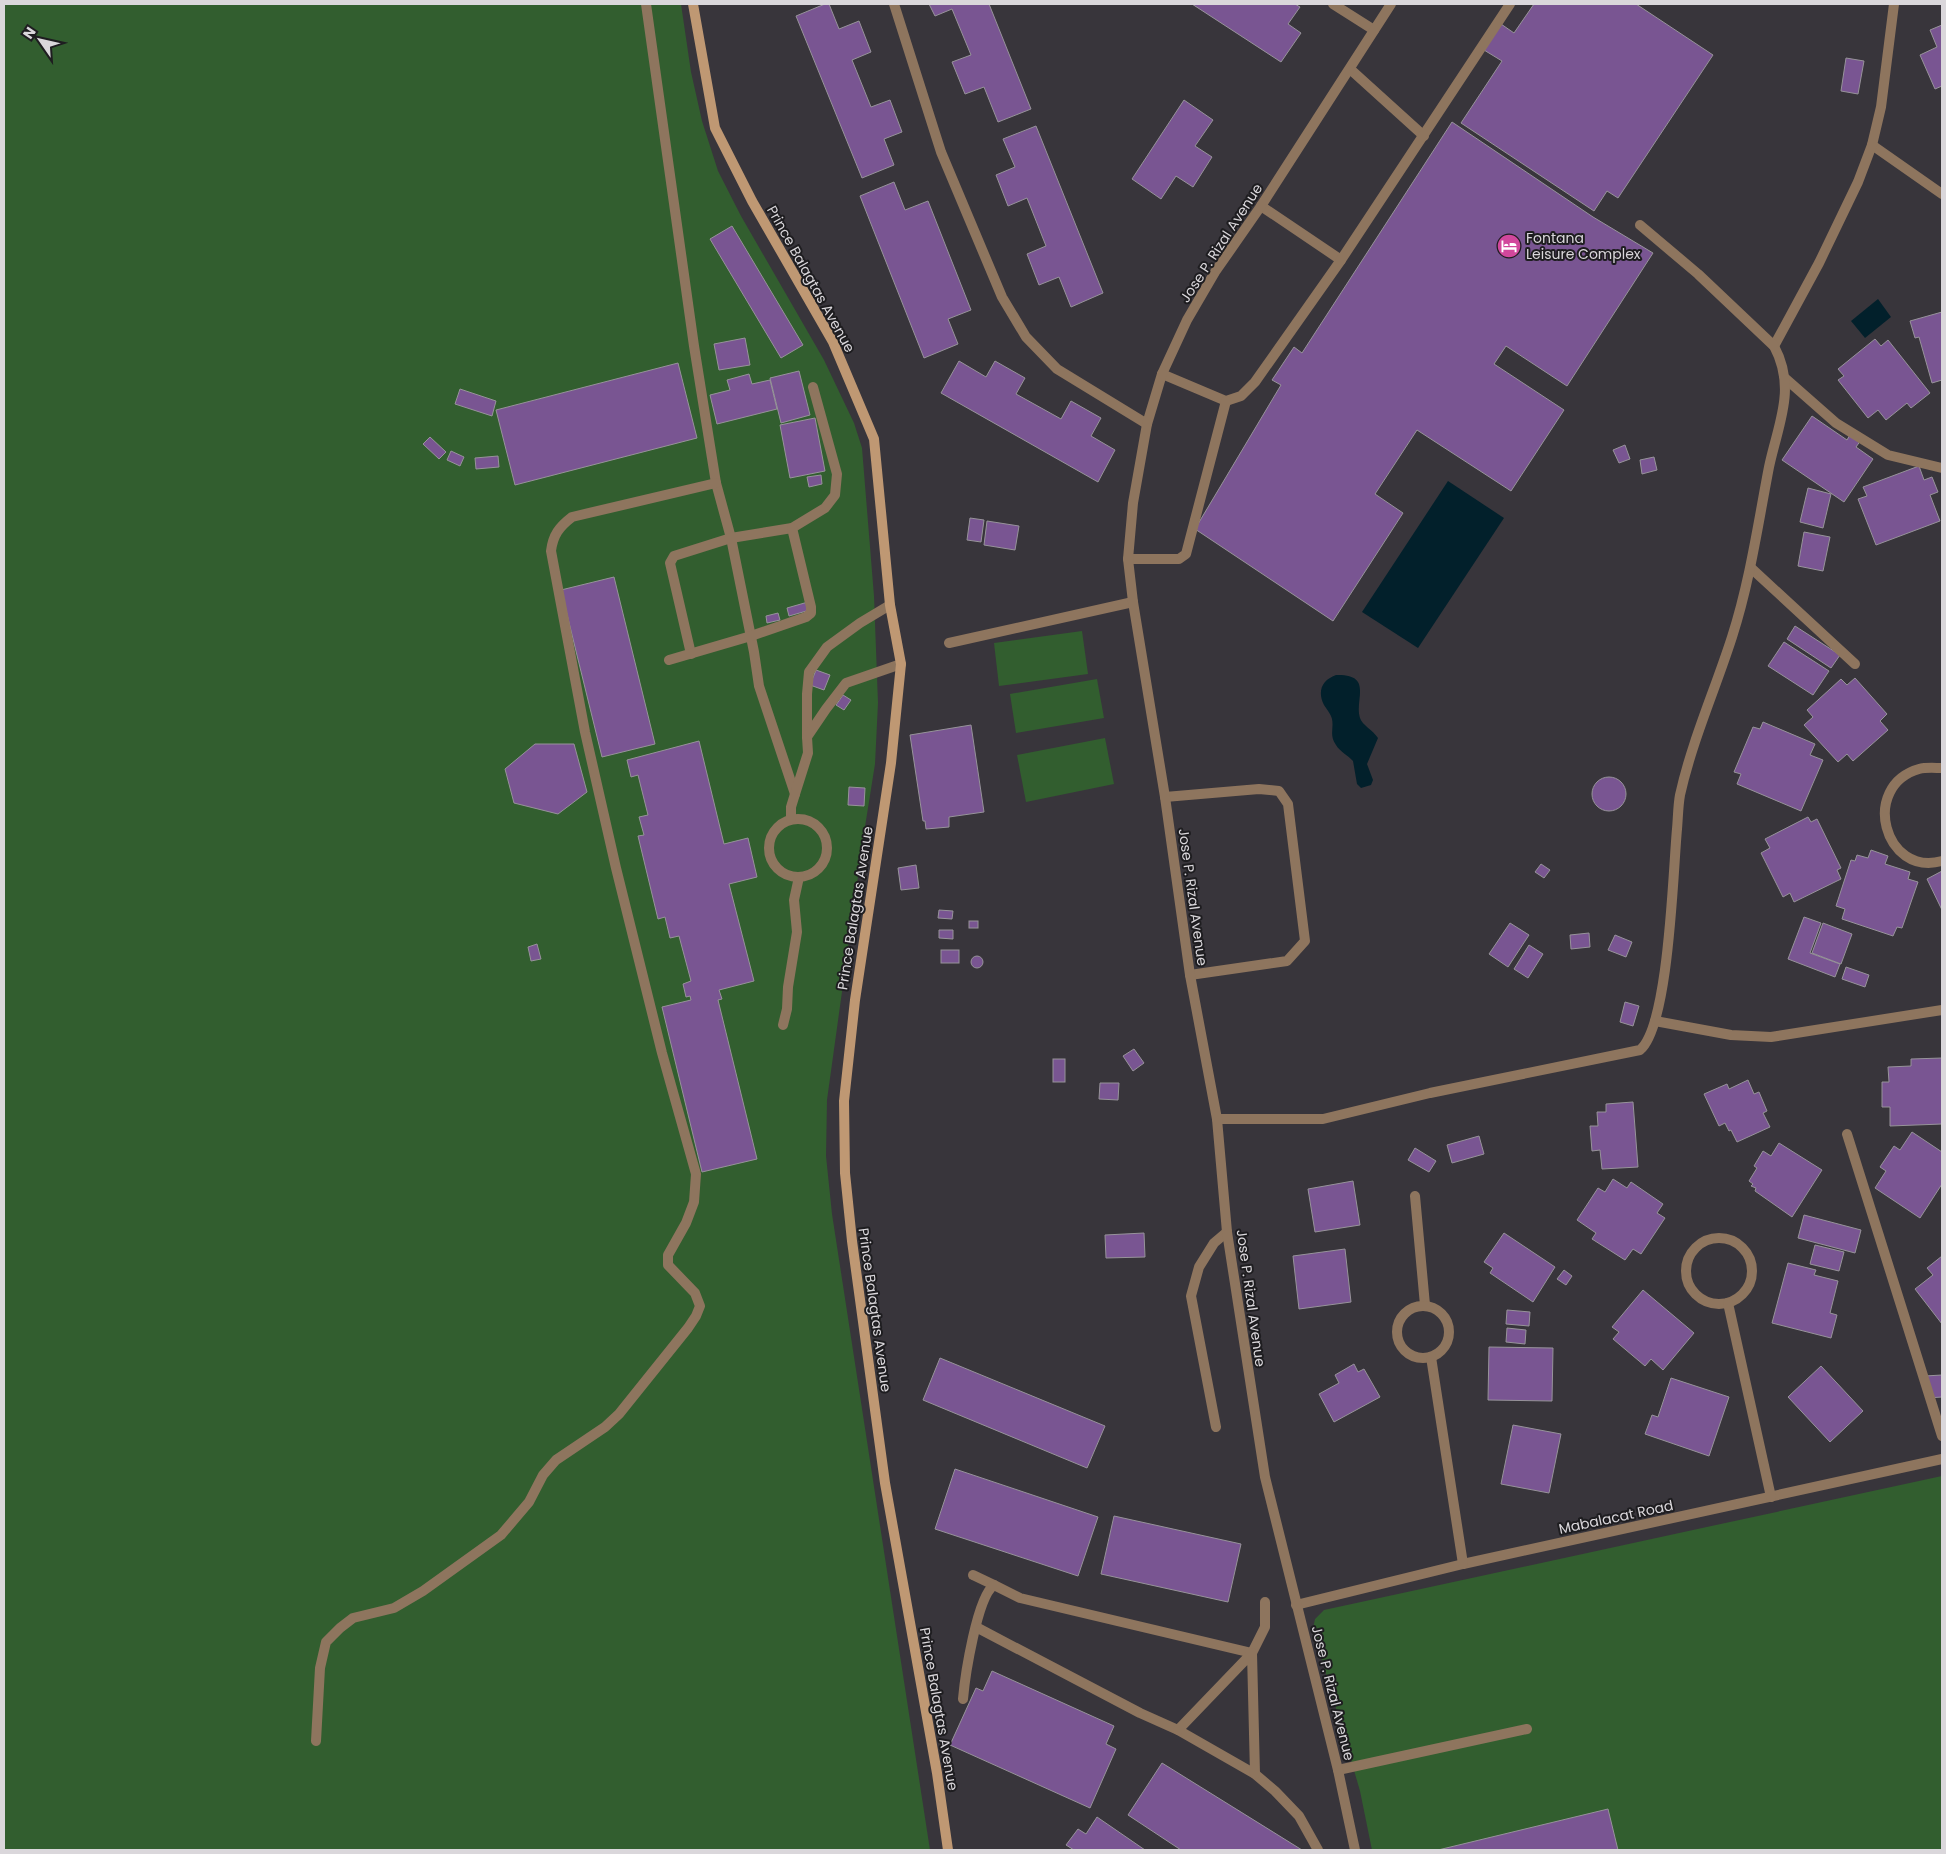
<svg xmlns="http://www.w3.org/2000/svg" width="1946" height="1854" viewBox="0 0 1946 1854" font-family="Poppins,sans-serif">
  <style>
    .green { fill: #325e2f }
    .water { fill: #02202b }
    .building { fill: #795592; stroke: #97939a }
    .lines { fill: none; stroke-linecap: round; stroke-linejoin: round }
    .lane { stroke: #8e755e; stroke-width: 10 }
    .street { stroke: #8e755e; stroke-width: 10 }
    .secondary { stroke: #bf9873; stroke-width: 10 }
    .labels { text-anchor: middle; stroke-width: 4; stroke-linejoin: round; paint-order: stroke }
    .poi-label { font-size: 14px; fill: #dad7db; stroke: #1e1d20; text-anchor: start }
    .street-label { font-size: 14px; fill: #dad7db; stroke: #1e1d20 }
  </style>
  <rect width="100%" height="100%" fill="#38353b"/>
  <g class="green">
    <polygon points="4,4 681,4 691,72 702,121 718,171 741,216 824,360 854,423 862,448 874,596 878,703 875,764 864,833 827,1100 826,1156 832,1214 930,1850 4,1850"/>
    <polygon points="1082,631 1088,674 999,686 994,643"/>
    <polygon points="1097,679 1104,718 1016,733 1010,694"/>
    <polygon points="1105,738 1114,784 1026,802 1017,755"/>
    <polygon points="1942,1476 1942,1850 1372,1850 1360,1791 1313,1629 1315,1619 1324,1610"/>
  </g>
  <g class="water">
    <polygon points="1878,299 1891,317 1865,338 1851,321"/>
    <polygon points="1448,481 1504,518 1418,648 1362,612"/>
    <path d="M 1336,675 C 1374,674 1354,700 1360,718 C 1362,725 1373,730 1378,738 L 1367,764 L 1373,780 L 1371,785 L 1361,788 L 1357,784 L 1353,761 C 1348,755 1340,752 1336,745 C 1329,735 1334,729 1332,719 C 1331,714 1327,710 1324,705 C 1317,691 1322,680 1336,675 Z"/>
  </g>
  <g class="building">
    <polygon points="825,4 829,4 839,29 859,21 871,52 852,60 871,107 890,100 902,132 884,139 894,165 862,178 796,16"/>
    <polygon points="929,4 989,4 1031,109 998,122 984,87 965,94 952,62 971,55 952,9 935,16"/>
    <polygon points="1192,4 1295,4 1300,7 1288,24 1301,33 1281,62"/>
    <polygon points="1534,4 1636,4 1713,55 1618,198 1607,191 1594,211 1461,123 1502,61 1484,50 1501,24 1514,33"/>
    <polygon points="1942,25 1942,86 1935,89 1920,55 1937,47 1930,30"/>
    <polygon points="1846,58 1864,61 1858,94 1841,91"/>
    <polygon points="1184,100 1213,120 1195,146 1212,157 1193,187 1176,176 1161,199 1132,179"/>
    <polygon points="1452,122 1593,217 1653,253 1567,386 1506,346 1494,364 1564,410 1511,491 1417,430 1375,494 1403,513 1333,621 1195,529 1281,385 1272,380 1294,347 1302,353"/>
    <polygon points="1036,126 1103,293 1071,307 1059,277 1039,285 1027,254 1046,246 1027,198 1008,206 996,175 1015,167 1003,139"/>
    <polygon points="894,182 905,210 928,201 971,310 948,319 958,344 924,358 860,196"/>
    <polygon points="732,226 803,345 781,358 710,239"/>
    <polygon points="1942,312 1942,380 1932,383 1919,337 1915,338 1910,321"/>
    <polygon points="745,338 750,365 719,370 714,344"/>
    <polygon points="1875,339 1881,346 1888,340 1930,393 1911,408 1907,403 1886,420 1878,410 1868,418 1838,380 1844,376 1838,369"/>
    <polygon points="959,361 986,377 995,361 1025,378 1016,394 1061,419 1071,401 1101,418 1091,436 1115,450 1098,482 941,393"/>
    <polygon points="678,363 697,438 515,485 496,410"/>
    <polygon points="799,371 810,415 781,423 770,378"/>
    <polygon points="749,374 752,384 770,380 777,409 717,424 710,395 730,390 727,380"/>
    <polygon points="460,389 496,401 492,416 455,404"/>
    <polygon points="1812,416 1847,440 1851,433 1861,440 1856,447 1873,459 1844,502 1782,460"/>
    <polygon points="815,418 825,471 790,478 780,425"/>
    <polygon points="430,437 446,452 439,459 423,444"/>
    <polygon points="1625,445 1630,459 1619,463 1613,450"/>
    <polygon points="451,451 464,457 460,466 447,460"/>
    <polygon points="498,456 499,467 476,469 475,458"/>
    <polygon points="1654,457 1657,470 1642,474 1640,460"/>
    <polygon points="1919,466 1924,480 1932,477 1938,492 1930,495 1940,521 1876,545 1858,499 1867,496 1863,487"/>
    <polygon points="821,475 822,484 809,487 807,477"/>
    <polygon points="1808,488 1831,494 1823,528 1800,522"/>
    <polygon points="970,518 984,520 981,542 967,540"/>
    <polygon points="987,521 1019,526 1015,550 984,545"/>
    <polygon points="1804,532 1830,537 1823,571 1798,566"/>
    <polygon points="614,577 655,744 602,757 561,590"/>
    <polygon points="808,602 810,610 789,616 787,608"/>
    <polygon points="778,613 780,620 767,623 766,616"/>
    <polygon points="1795,626 1840,655 1831,668 1787,639"/>
    <polygon points="1784,642 1829,671 1813,695 1768,666"/>
    <polygon points="816,670 830,675 824,690 810,685"/>
    <polygon points="1855,678 1887,714 1880,721 1888,730 1853,761 1847,754 1838,762 1804,725 1813,717 1807,710 1841,679 1847,685"/>
    <polygon points="843,695 851,700 844,710 836,705"/>
    <polygon points="1763,722 1815,744 1810,755 1823,760 1801,811 1737,784 1741,774 1734,772 1753,727 1760,729"/>
    <polygon points="971,725 984,812 949,817 949,827 926,829 925,821 923,821 910,735"/>
    <polygon points="699,741 724,844 748,838 757,877 729,884 754,981 719,990 722,999 718,1000 757,1159 702,1172 662,1007 691,1000 690,996 686,997 683,984 691,981 679,936 670,938 665,917 658,919 638,836 644,835 639,817 648,815 638,775 631,777 627,760"/>
    <polygon points="535,744 574,744 587,792 558,814 514,803 505,769"/>
    <circle cx="1609" cy="794" r="17"/>
    <polygon points="849,787 865,788 864,806 848,805"/>
    <polygon points="1808,817 1811,822 1817,819 1841,868 1837,870 1841,879 1794,902 1790,893 1783,897 1761,853 1770,848 1765,839"/>
    <polygon points="1871,850 1888,856 1885,864 1910,872 1908,879 1918,882 1902,928 1897,927 1893,936 1842,919 1845,909 1836,906 1851,860 1855,861 1857,855 1868,858"/>
    <polygon points="1541,864 1550,870 1544,878 1535,872"/>
    <polygon points="916,865 919,888 901,890 898,868"/>
    <polygon points="1942,871 1942,910 1927,879"/>
    <polygon points="939,910 953,911 952,919 938,918"/>
    <polygon points="1804,917 1821,923 1810,953 1840,964 1835,977 1788,959"/>
    <rect x="969" y="921" width="9" height="7"/>
    <polygon points="1510,923 1529,935 1508,967 1489,954"/>
    <polygon points="1823,923 1852,934 1841,964 1812,953"/>
    <polygon points="939,930 953,930 953,939 939,938"/>
    <polygon points="1589,933 1590,947 1571,949 1570,935"/>
    <polygon points="1615,935 1632,942 1626,957 1608,950"/>
    <polygon points="537,944 541,959 531,961 528,947"/>
    <polygon points="1529,945 1543,954 1528,978 1514,969"/>
    <rect x="941" y="950" width="18" height="13"/>
    <circle cx="977" cy="962" r="6"/>
    <polygon points="1846,967 1869,975 1865,987 1842,979"/>
    <polygon points="1625,1002 1639,1006 1633,1026 1620,1022"/>
    <polygon points="1134,1049 1144,1063 1133,1071 1123,1056"/>
    <polygon points="1942,1058 1942,1124 1890,1126 1890,1107 1882,1107 1882,1082 1889,1082 1888,1067 1911,1066 1911,1059"/>
    <rect x="1053" y="1059" width="12" height="23"/>
    <polygon points="1748,1080 1754,1094 1759,1092 1767,1111 1763,1113 1770,1127 1737,1142 1731,1130 1729,1131 1725,1123 1719,1126 1704,1094 1727,1084 1729,1089"/>
    <polygon points="1100,1083 1119,1083 1118,1100 1099,1099"/>
    <polygon points="1633,1102 1638,1167 1602,1169 1600,1150 1592,1151 1590,1126 1598,1126 1597,1112 1606,1112 1606,1104"/>
    <polygon points="1912,1132 1942,1152 1942,1184 1920,1218 1875,1188 1886,1171 1880,1167 1894,1146 1900,1150"/>
    <polygon points="1479,1136 1484,1154 1452,1163 1447,1145"/>
    <polygon points="1779,1143 1822,1170 1792,1217 1755,1191 1756,1188 1751,1186 1753,1184 1749,1181 1757,1168 1754,1166 1763,1151 1771,1156"/>
    <polygon points="1415,1148 1436,1161 1429,1172 1408,1160"/>
    <polygon points="1613,1179 1627,1188 1631,1182 1663,1204 1657,1213 1665,1218 1641,1254 1633,1249 1625,1260 1592,1239 1596,1233 1577,1220 1598,1188 1605,1192"/>
    <polygon points="1353,1181 1360,1225 1315,1232 1308,1189"/>
    <polygon points="1804,1215 1861,1230 1855,1253 1798,1238"/>
    <polygon points="1144,1233 1145,1257 1106,1258 1105,1235"/>
    <polygon points="1504,1233 1555,1267 1533,1302 1490,1273 1493,1268 1484,1262"/>
    <polygon points="1815,1245 1844,1252 1839,1271 1810,1264"/>
    <polygon points="1345,1249 1351,1302 1299,1309 1293,1256"/>
    <polygon points="1942,1256 1942,1324 1915,1289 1933,1275 1927,1268"/>
    <polygon points="1788,1263 1816,1270 1814,1275 1838,1281 1830,1313 1837,1315 1831,1338 1772,1323"/>
    <polygon points="1564,1270 1572,1276 1566,1285 1557,1279"/>
    <polygon points="1643,1290 1694,1333 1663,1370 1651,1359 1645,1366 1613,1339 1619,1332 1612,1327"/>
    <polygon points="1507,1310 1530,1312 1529,1326 1506,1324"/>
    <polygon points="1507,1328 1526,1330 1525,1344 1506,1342"/>
    <polygon points="1489,1347 1553,1348 1552,1401 1488,1400"/>
    <polygon points="940,1358 1105,1426 1087,1468 923,1400"/>
    <polygon points="1354,1364 1358,1372 1364,1369 1380,1397 1334,1422 1319,1394 1339,1383 1335,1375"/>
    <polygon points="1821,1366 1863,1411 1830,1442 1788,1397"/>
    <polygon points="1942,1375 1942,1397 1927,1398 1925,1376"/>
    <polygon points="1671,1378 1729,1397 1709,1456 1645,1434 1652,1415 1658,1417"/>
    <polygon points="1513,1425 1561,1434 1549,1493 1501,1484"/>
    <polygon points="955,1469 1098,1517 1078,1576 935,1529"/>
    <polygon points="1114,1516 1241,1544 1228,1602 1101,1574"/>
    <polygon points="992,1671 1114,1726 1106,1744 1116,1749 1090,1808 950,1745 976,1688 983,1691"/>
    <polygon points="1162,1763 1302,1850 1181,1850 1128,1815"/>
    <polygon points="1608,1809 1618,1850 1438,1850"/>
    <polygon points="1097,1817 1145,1850 1074,1850 1066,1845 1078,1829 1086,1834"/>
  </g>
  <g class="lines">
    <g class="lane">
      <polyline points="646,4 694,346 716,483 731,538 754,652 759,686 795,794"/>
      <polyline points="1350,69 1424,136"/>
      <polyline points="1872,145 1942,194"/>
      <polyline points="1261,206 1341,260"/>
      <polyline points="1774,346 1819,263 1858,182 1872,145 1881,107 1894,4"/>
      <polyline points="1162,374 1226,401 1241,396 1255,382 1341,260 1510,4"/>
      <polyline points="1786,379 1836,423 1888,455 1942,468"/>
      <polyline points="1128,559 1179,559 1186,554 1226,401"/>
      <polyline points="1751,568 1855,664"/>
      <polyline points="949,643 1133,602"/>
      <polyline points="691,654 670,563 674,556 731,538 792,528 825,508 835,495 837,474 813,387"/>
      <polyline points="669,660 751,636 806,617 811,613 811,607 792,528"/>
      <polyline points="807,737 807,694 809,672 827,647 860,623 890,605"/>
      <path d="M 1942,768 C 1935,768 1926,767 1919,769 C 1860,786 1884,877 1942,861"/>
      <polyline points="1165,797 1259,789 1279,791 1288,804 1305,941 1287,961 1190,975"/>
      <circle cx="798" cy="848" r="29"/>
      <polyline points="791,819 791,807 795,794 808,753 807,737 826,709 846,683 901,664"/>
      <polyline points="783,1025 787,1009 788,987 797,932 794,900 799,877"/>
      <polyline points="1216,1427 1191,1296 1199,1267 1214,1243 1227,1232"/>
      <polyline points="973,1575 994,1585"/>
      <polyline points="1296,1605 1463,1564 1942,1459"/>
      <polyline points="976,1627 1140,1713 1178,1730 1255,1774 1275,1791 1299,1816 1318,1850"/>
      <path d="M 963,1699 C 965,1676 977,1597 994,1585 L 1020,1598 L 1252,1653 L 1265,1627 L 1265,1602"/>
      <polyline points="1178,1730 1252,1653 1255,1774"/>
      <path d="M 316,1741 L 320,1668 L 326,1642 L 340,1628 L 353,1618 L 394,1608 L 423,1591 L 501,1535 L 529,1502 L 543,1475 L 556,1460 L 605,1427 L 619,1414 L 688,1328 L 696,1316 L 700,1306 L 695,1293 L 668,1265 L 668,1255 L 686,1223 L 694,1202 L 696,1174 L 662,1053 L 616,868 L 585,732 L 551,551 C 553,535 559,527 572,517 L 716,483"/>
      <polyline points="1338,1770 1527,1729"/>
    </g>
    <g class="street">
      <polyline points="894,4 941,152 1002,297 1026,337 1057,369 1147,424"/>
      <polyline points="1333,4 1374,30"/>
      <polyline points="1655,1021 1731,1035 1771,1037 1942,1010"/>
      <path d="M 1217,1119 L 1323,1119 L 1430,1093 L 1640,1050 C 1669,1026 1673,871 1677,829 C 1678,818 1678,806 1680,795 C 1692,741 1715,690 1732,637 C 1750,581 1758,524 1769,467 C 1778,424 1797,389 1774,346 L 1698,274 L 1640,225"/>
      <polyline points="1847,1134 1942,1436"/>
      <polyline points="1415,1196 1425,1305"/>
      <circle cx="1719" cy="1271" r="33"/>
      <polyline points="1728,1303 1771,1497"/>
      <circle cx="1423" cy="1332" r="26"/>
      <polyline points="1431,1357 1463,1564"/>
      <polyline points="1355,1850 1338,1770 1265,1477 1227,1232 1217,1119 1190,975 1165,797 1133,602 1128,559 1133,503 1147,424 1162,374 1187,320 1215,272 1261,206 1391,4"/>
    </g>
    <polyline class="secondary" points="693,4 715,128 752,201 833,342 874,439 890,605 901,664 891,763 855,1000 844,1101 845,1173 852,1241 885,1483 937,1773 948,1850"/>
  </g>
  <defs>
    <g id="hotel-disc" transform="scale(1.25)"><circle r="9.5" fill="#d1479c" stroke="#1e1d20"/><path d="M-6-4.5h1.5V1H6V5H4.5V3h-9V5H-6ZM-4 0a1.8 1.8 0 1 1 3.6 0ZM.5 0V-2.5h3Q6-2.5 6 0Z" fill="#fff"/></g>
  </defs>
  <g fill-rule="evenodd">
    <use href="#hotel-disc" x="1509" y="246"/>
  </g>
  <g class="labels">
    <g class="poi-label">
      <text x="1526" y="243">Fontana<tspan x="1526" dy="16">Leisure Complex</tspan></text>
    </g>
    <g class="street-label">
      <text transform="translate(1221 243) rotate(-57)" y="5">Jose P. Rizal Avenue</text>
      <text transform="translate(811 279) rotate(61)" y="5">Prince Balagtas Avenue</text>
      <text transform="translate(1193 897) rotate(82)" y="5">Jose P. Rizal Avenue</text>
      <text transform="translate(855 908) rotate(-81)" y="5">Prince Balagtas Avenue</text>
      <text transform="translate(1251 1298) rotate(82)" y="5">Jose P. Rizal Avenue</text>
      <text transform="translate(875 1310) rotate(82)" y="5">Prince Balagtas Avenue</text>
      <text transform="translate(1616 1517) rotate(-12)" y="5">Mabalacat Road</text>
      <text transform="translate(1333 1693) rotate(76)" y="5">Jose P. Rizal Avenue</text>
      <text transform="translate(939 1709) rotate(80)" y="5">Prince Balagtas Avenue</text>
    </g>
  </g>
  <rect width="1946" height="1854" fill="none" stroke="#dad7db" stroke-width="10"/>
  <g transform="translate(40 40) rotate(304)" stroke="#1e1d20" stroke-width="4" paint-order="stroke">
  <path d="M0-4L9 19L0 12L-9 19Z" fill="#dad7db"/>
  <text y="-8" font-size="14" font-weight="bold" text-anchor="middle" fill="#dad7db">N</text>
  </g>
</svg>
